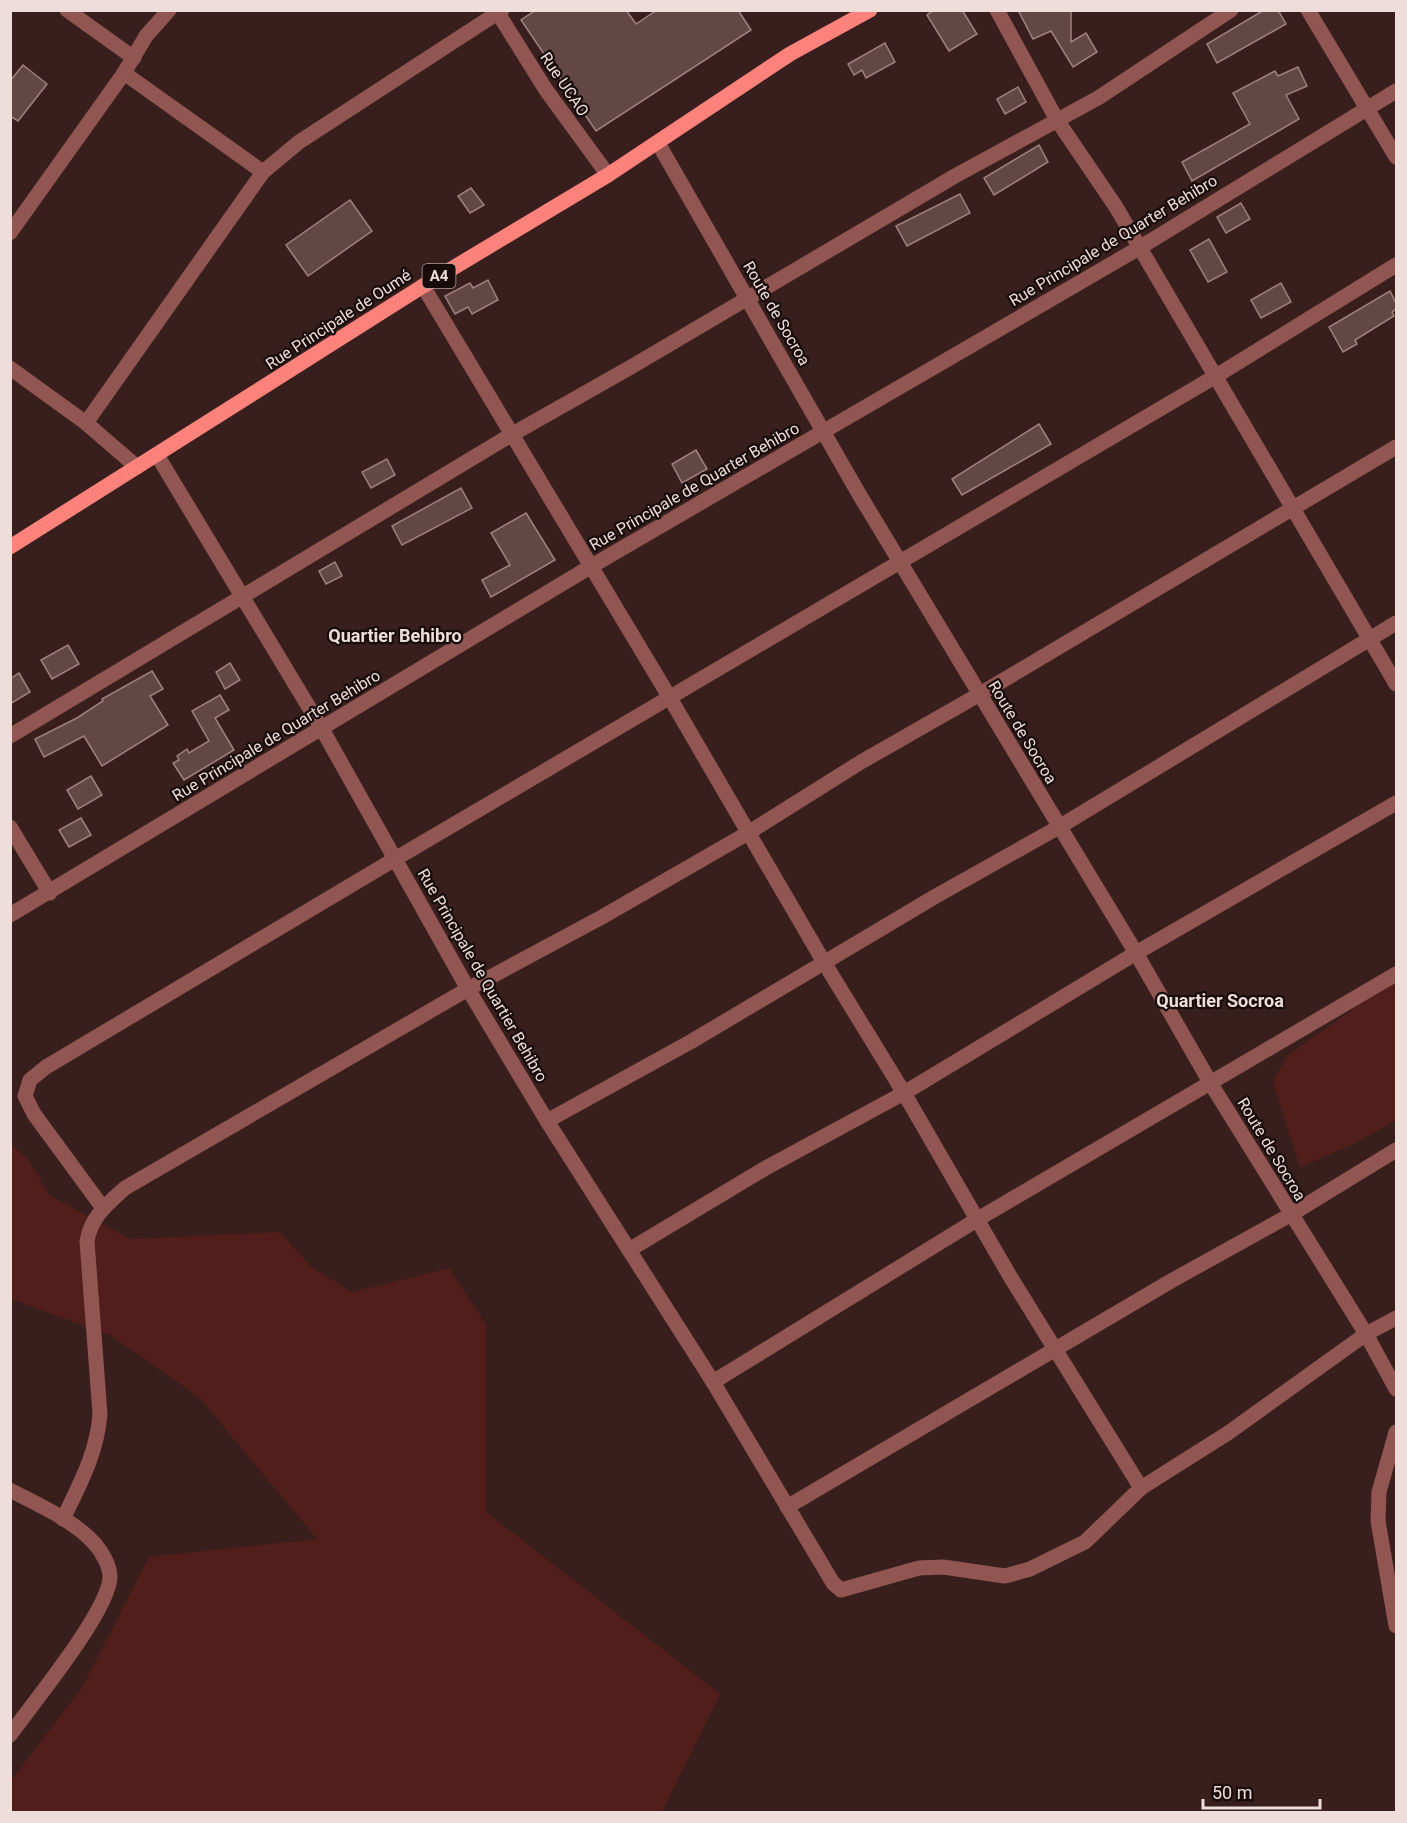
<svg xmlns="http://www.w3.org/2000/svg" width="1407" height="1823" viewBox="0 0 1407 1823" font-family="Roboto,sans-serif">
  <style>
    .green { fill: #521e1c }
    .building { fill: #634744; stroke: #a1817e; stroke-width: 1.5 }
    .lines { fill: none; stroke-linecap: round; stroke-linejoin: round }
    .minor { stroke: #915652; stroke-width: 15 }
    .primary { stroke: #fc827b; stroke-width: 15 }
    .labels { text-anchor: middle; stroke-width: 4.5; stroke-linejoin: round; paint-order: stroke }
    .shield { fill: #170c0b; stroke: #ae9e9d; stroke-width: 1.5 }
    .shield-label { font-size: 15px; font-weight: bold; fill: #efdddb }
    .street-label { font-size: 16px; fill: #efdddb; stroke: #170c0b }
    .neighbourhood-label { font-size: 18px; font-weight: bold; fill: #efdddb; stroke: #170c0b }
  </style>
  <rect width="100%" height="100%" fill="#381f1d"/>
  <g class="green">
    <polygon points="1396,982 1396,1120 1356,1143 1300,1167 1273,1082 1287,1056 1367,999"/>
    <polygon points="11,1145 28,1159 49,1195 130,1239 280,1232 311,1267 352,1292 449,1268 486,1325 486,1512 720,1694 662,1812 11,1812 10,1782 83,1686 149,1557 317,1539 200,1398 112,1336 11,1299"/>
  </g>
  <g class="building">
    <polygon points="536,10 626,10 636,24 657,10 738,10 751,30 596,131 521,20"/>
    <polygon points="934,10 962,10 977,34 949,51 927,15"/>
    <polygon points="1018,10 1071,10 1071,42 1086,33 1097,52 1073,67 1051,31 1033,39"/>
    <polygon points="1264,10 1278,10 1286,24 1217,63 1207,44"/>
    <polygon points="885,43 895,62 866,78 862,70 854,75 848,64"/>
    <polygon points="23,65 47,84 18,121 10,116 10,81"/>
    <polygon points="1298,67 1307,86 1286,95 1299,119 1192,181 1182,162 1250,124 1233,93 1275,71 1278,76"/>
    <polygon points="1018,87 1026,102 1005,114 997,99"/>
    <polygon points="1039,145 1048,162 994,195 984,178"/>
    <polygon points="471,188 484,205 470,213 458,196"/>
    <polygon points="960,194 970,213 907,246 896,226"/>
    <polygon points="350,200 372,231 308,276 286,245"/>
    <polygon points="1241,203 1250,219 1226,233 1217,217"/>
    <polygon points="1209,239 1227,272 1208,282 1190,250"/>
    <polygon points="488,280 498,300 472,314 468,307 455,314 445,296 470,283 473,288"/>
    <polygon points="1281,283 1291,302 1261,318 1251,300"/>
    <polygon points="1390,291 1396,303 1396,309 1392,312 1394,316 1355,340 1357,344 1343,352 1329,327"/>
    <polygon points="1039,424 1051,444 962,495 952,479"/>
    <polygon points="696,450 707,469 682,483 672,464"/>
    <polygon points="387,459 395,475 371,488 362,472"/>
    <polygon points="461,488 472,508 402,545 392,526"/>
    <polygon points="526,513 555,560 491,597 482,580 510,565 491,533"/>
    <polygon points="335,562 342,576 326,584 319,571"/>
    <polygon points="68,645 79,664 52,679 41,660"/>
    <polygon points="230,663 240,680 225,689 216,672"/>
    <polygon points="152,671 163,689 150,696 168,725 102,766 84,736 44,757 35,739 77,718 103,701 102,699"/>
    <polygon points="19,673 30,692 10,704 10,679"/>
    <polygon points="220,695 229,710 215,718 234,750 184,780 173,763 179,760 177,756 187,749 189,753 209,741 192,711"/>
    <polygon points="91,776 102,795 78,809 67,790"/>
    <polygon points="81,818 91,835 69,847 59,830"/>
  </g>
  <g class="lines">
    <g class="minor">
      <polyline points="67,10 134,58"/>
      <polyline points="496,10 546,90 608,175"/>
      <polyline points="997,10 1057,120 1116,207 1396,684"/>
      <polyline points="1308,10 1396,157"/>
      <polyline points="124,73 263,172"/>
      <polyline points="658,143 859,494 1136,953 1211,1084 1366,1334 1396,1389"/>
      <polyline points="10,233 124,73 146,36 169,10"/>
      <polyline points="423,286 670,698 825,964 904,1093 1136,953 1396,803"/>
      <polyline points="10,368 86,423 137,467"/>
      <polyline points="86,423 263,172 299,142 502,10"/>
      <polyline points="157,455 322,729 468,989 547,1121 713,1382 833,1583 841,1590 919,1568 943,1567 1005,1576 1030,1569 1085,1542 1141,1488 1228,1433 1366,1334 1396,1318"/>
      <polyline points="10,736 511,435 631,367 955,176 1098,98 1231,10"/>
      <polyline points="10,827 50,893"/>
      <polyline points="10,915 590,567 1139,248 1396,91"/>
      <polyline points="547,1121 692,1041 936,896 1059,827 1396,623"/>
      <polyline points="103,1208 34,1114 25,1096 30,1080 46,1067 395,859 1216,376 1396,265"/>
      <polyline points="629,1250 764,1169 904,1093 1011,1278 1141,1488"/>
      <polyline points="713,1382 978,1219 1396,974"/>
      <polyline points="1396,1432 1379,1492 1378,1521 1396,1626"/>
      <path d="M 10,1490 C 38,1505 74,1520 95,1544 C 102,1552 110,1566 110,1577 C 109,1611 33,1703 10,1735"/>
      <polyline points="787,1507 1171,1281 1290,1215 1396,1150"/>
      <path d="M 63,1519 C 80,1484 97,1453 100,1414 L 87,1241 C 91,1217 107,1204 125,1188 L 468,989 L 602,917 L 748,833 L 861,762 L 980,694 L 1396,447"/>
    </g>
    <polyline class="primary" points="10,547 423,286 608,175 790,54 870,10"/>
  </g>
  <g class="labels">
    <rect class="shield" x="422.5" y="264" width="33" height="24" rx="4.5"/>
    <g class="shield-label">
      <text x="439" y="281">A4</text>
    </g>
    <g class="street-label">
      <text transform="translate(565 84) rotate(56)" y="6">Rue UCAO</text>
      <text transform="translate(1113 240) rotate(-31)" y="6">Rue Principale de Quarter Behibro</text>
      <text transform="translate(777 313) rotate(60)" y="6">Route de Socroa</text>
      <text transform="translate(338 319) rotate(-33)" y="6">Rue Principale de Oumé</text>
      <text transform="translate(694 486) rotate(-30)" y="6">Rue Principale de Quarter Behibro</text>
      <text transform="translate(1023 732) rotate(59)" y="6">Route de Socroa</text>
      <text transform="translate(276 735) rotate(-31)" y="6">Rue Principale de Quarter Behibro</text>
      <text transform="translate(483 975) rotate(60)" y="6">Rue Principale de Quartier Behibro</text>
      <text transform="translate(1272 1149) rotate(59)" y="6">Route de Socroa</text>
    </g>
    <g class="neighbourhood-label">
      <text x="395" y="642">Quartier Behibro</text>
      <text x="1220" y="1007">Quartier Socroa</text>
    </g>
  </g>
  <rect width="1407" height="1823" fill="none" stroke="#efdddb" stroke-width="24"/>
  <path d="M1203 1799v9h117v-9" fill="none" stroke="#efdddb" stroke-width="3"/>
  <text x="1212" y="1799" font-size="18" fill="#efdddb" stroke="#170c0b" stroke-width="4.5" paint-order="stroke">50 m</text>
</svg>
